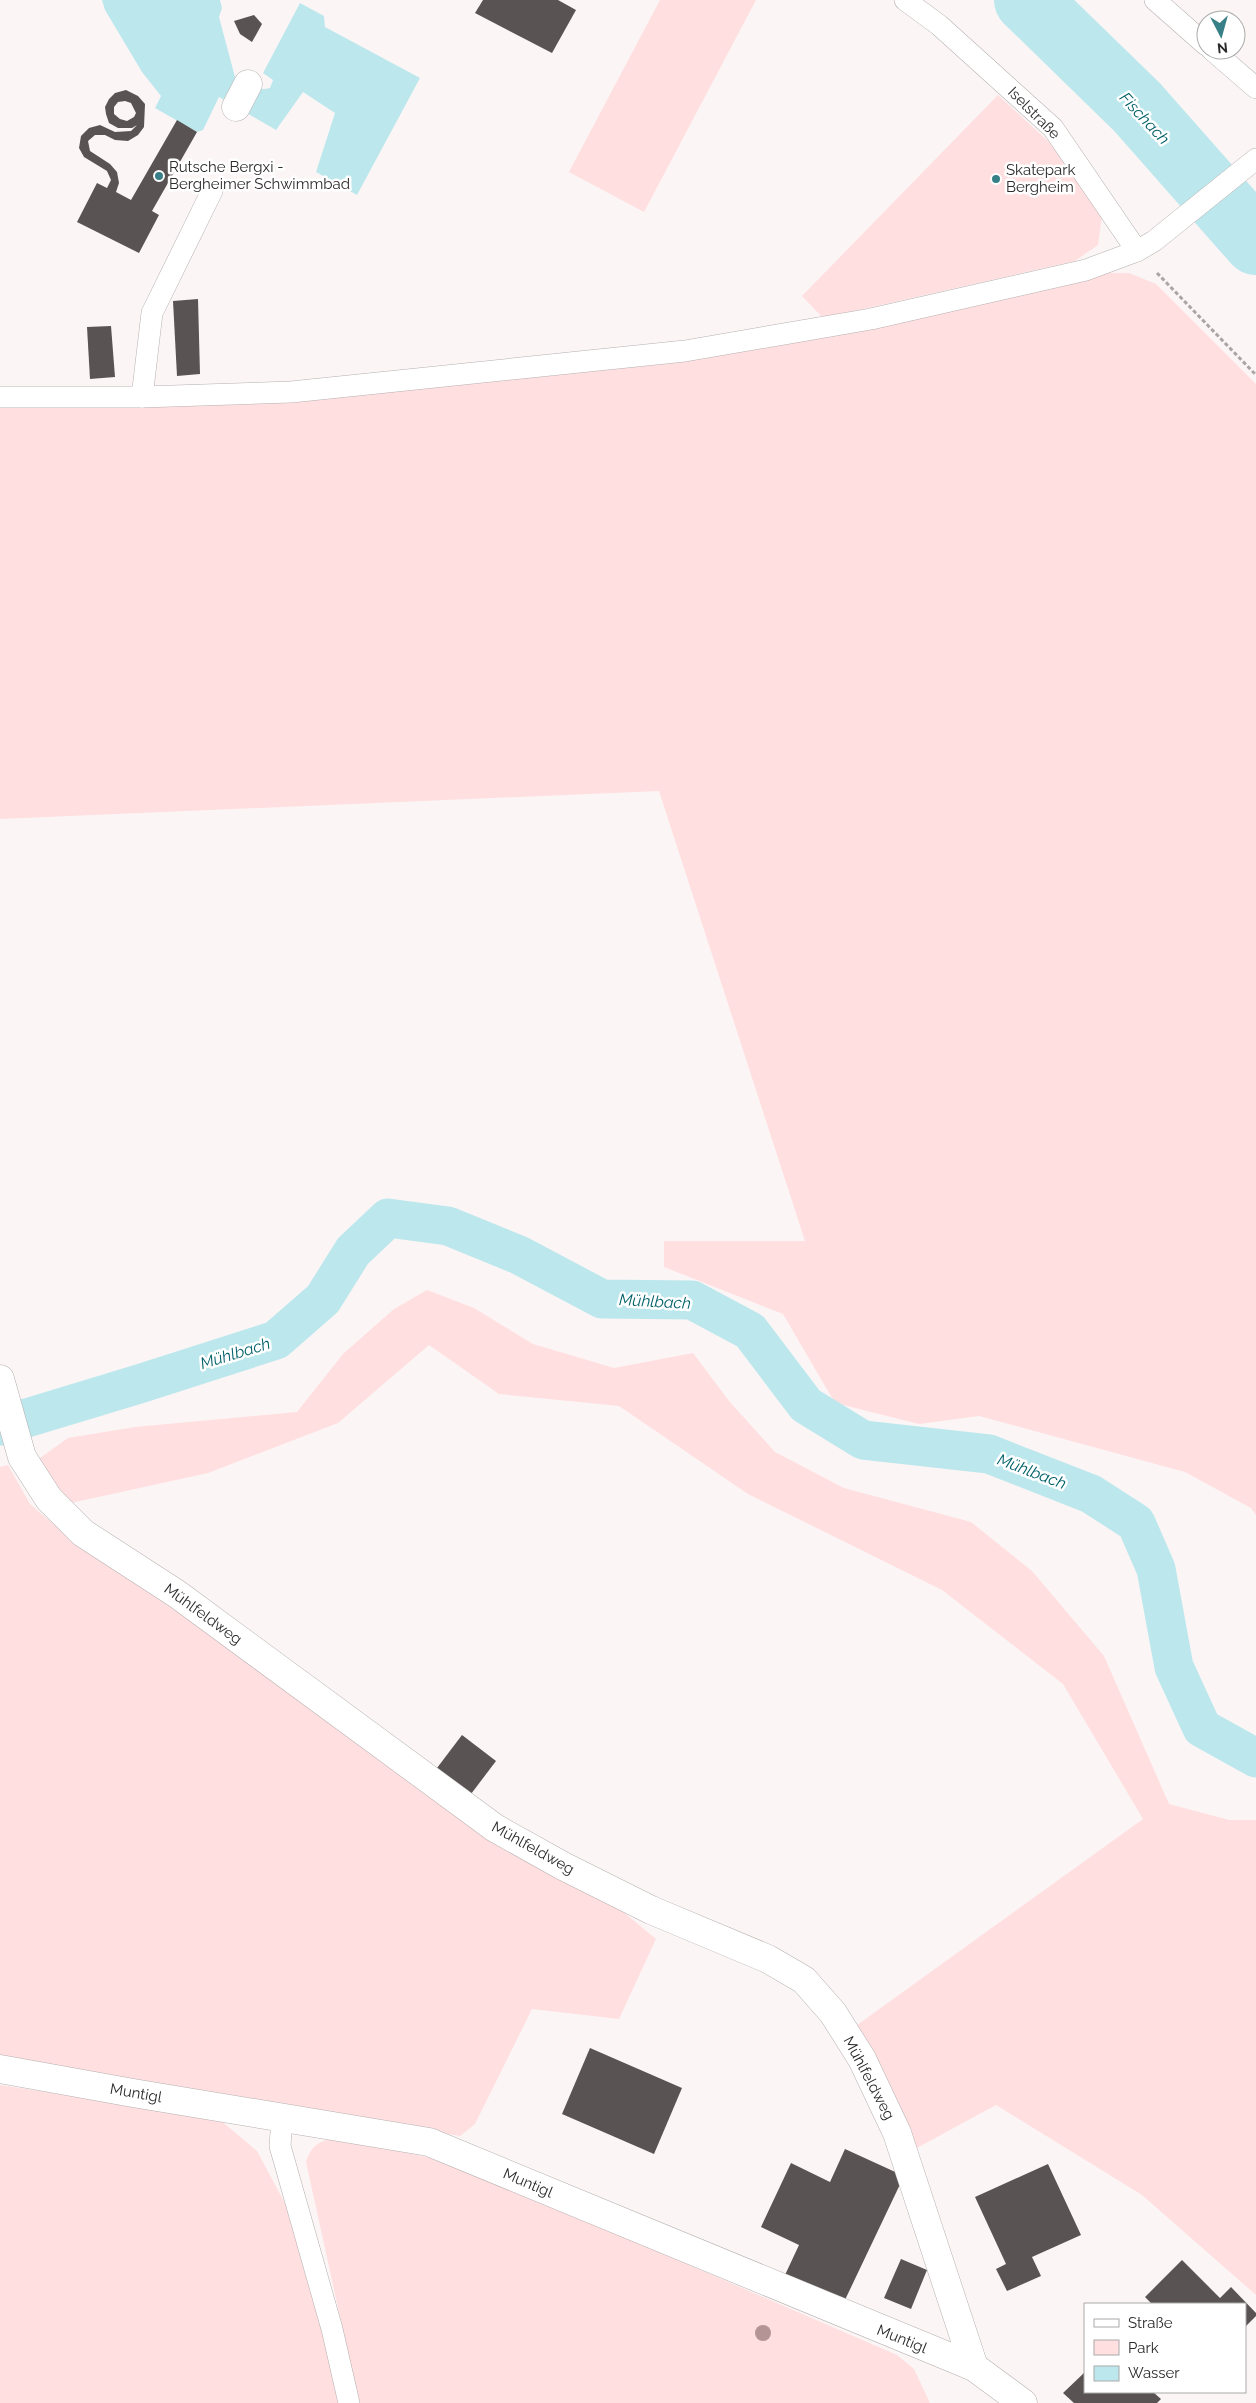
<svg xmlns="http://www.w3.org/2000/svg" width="1256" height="2403" viewBox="0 0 1256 2403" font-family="Raleway,sans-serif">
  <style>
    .green { fill: #ffdfe0 }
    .water { fill: #bce8ed }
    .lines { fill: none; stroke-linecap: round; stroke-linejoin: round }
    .canal { stroke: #bce8ed; stroke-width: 39 }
    .river { stroke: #bce8ed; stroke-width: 66 }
    .building { fill: #595353; fill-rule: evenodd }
    .service-casing { stroke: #b6b0b0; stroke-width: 22 }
    .pedestrian-casing { stroke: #b6b0b0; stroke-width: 29 }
    .minor-casing { stroke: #b6b0b0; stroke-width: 29 }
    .path { stroke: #aba6a6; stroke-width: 3; stroke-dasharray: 4 2.5; stroke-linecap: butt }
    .service { stroke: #fff; stroke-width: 21 }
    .pedestrian { stroke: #fff; stroke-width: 28 }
    .minor { stroke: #fff; stroke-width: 28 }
    .tree { fill: #b59496 }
    .poi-dot { fill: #388087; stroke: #fff; stroke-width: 2 }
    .labels { text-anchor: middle; stroke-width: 5; stroke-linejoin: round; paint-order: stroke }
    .street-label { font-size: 15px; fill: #2c2a2a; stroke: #fff }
    .poi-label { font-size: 15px; fill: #2c2a2a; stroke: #fff; text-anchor: start }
    .water-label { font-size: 16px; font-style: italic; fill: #016069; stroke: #fff }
  </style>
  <rect width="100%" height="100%" fill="#fcf5f5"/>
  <g class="green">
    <polygon points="660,0 756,0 644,212 569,172"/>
    <polygon points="998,95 1050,143 1102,215 1098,245 1075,261 823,318 802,296"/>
    <polygon points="1109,273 1129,273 1156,284 1256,384 1256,1515 1251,1508 1185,1472 979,1416 919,1424 835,1403 783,1314 664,1267 664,1241 805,1241 659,791 0,819 0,407 693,357"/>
    <polygon points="427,1290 474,1308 533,1344 614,1368 693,1353 729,1401 775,1452 844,1488 971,1522 1032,1571 1104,1656 1169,1804 1229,1820 1256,1820 1256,2295 1142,2195 996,2105 915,2149 853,2028 1143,1819 1063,1684 942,1590 748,1494 619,1406 499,1394 429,1345 338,1423 208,1473 71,1503 37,1460 68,1438 135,1427 297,1412 343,1354 394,1309"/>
    <polygon points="8,1465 30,1504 74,1542 176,1611 456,1816 518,1857 616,1906 656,1939 619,2019 532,2009 475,2124 460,2136 0,2057 0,1467"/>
    <polygon points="0,2085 218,2118 257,2151 288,2209 324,2339 339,2403 0,2403"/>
    <path d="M 340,2138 L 431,2158 L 532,2197 L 897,2355 L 914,2369 L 930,2403 L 359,2403 L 306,2162 C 313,2142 320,2141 340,2138 Z"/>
  </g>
  <path class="water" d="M 102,0 L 220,0 L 222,8 L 219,17 L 235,77 C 246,83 258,92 270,88 L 273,80 L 263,73 L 300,3 L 324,16 L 325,27 L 420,78 L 357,195 L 316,172 L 335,113 L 303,92 L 276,130 L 219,97 L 203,130 L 197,132 L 155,108 L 161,96 L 142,72 L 105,10 Z"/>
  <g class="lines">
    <polyline class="canal" points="0,1426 139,1384 276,1340 323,1299 353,1251 388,1218 448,1226 519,1255 602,1299 692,1300 750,1331 806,1405 863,1440 989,1454 1091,1494 1136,1523 1156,1569 1174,1667 1202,1728 1256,1758"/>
    <polyline class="river" points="1027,0 1137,107 1256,242"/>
  </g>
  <g class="building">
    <polygon points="483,0 558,0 576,10 552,53 475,13"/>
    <polygon points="254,15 262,24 252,42 240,34 234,21"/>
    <path d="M 126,90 L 138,96 L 145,104 L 144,127 L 138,135 L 128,141 L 115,140 L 105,135 L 95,135 L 88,141 L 90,151 L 110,164 L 117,172 L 119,183 L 116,192 L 131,200 L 177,120 L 197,132 L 152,211 L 159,215 L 139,253 L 77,222 L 97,183 L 107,188 L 111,180 L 107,171 L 84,157 L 79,148 L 81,136 L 89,128 L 100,125 L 115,132 L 131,131 L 137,125 L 132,128 L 118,128 L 109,123 L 106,114 L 105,107 L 109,99 L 115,93 ZM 125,101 L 131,103 L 136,113 L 134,117 L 127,121 L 120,119 L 114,114 L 114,107 L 118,102 Z"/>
    <polygon points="198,299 200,374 177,376 173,301"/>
    <polygon points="111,326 115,377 90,379 87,327"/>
    <polygon points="462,1735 496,1761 471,1794 437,1768"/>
    <polygon points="590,2048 682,2088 654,2154 562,2114"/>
    <polygon points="845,2149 904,2176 844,2302 785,2275 799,2245 761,2227 791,2163 830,2182"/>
    <polygon points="1048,2164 1081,2235 1032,2257 1041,2276 1007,2291 996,2269 1006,2264 975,2197"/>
    <polygon points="901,2259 927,2270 911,2309 884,2298"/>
    <polygon points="1182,2260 1220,2298 1231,2287 1256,2313 1256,2316 1245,2327 1245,2304 1152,2304 1145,2297"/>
    <polygon points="1085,2372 1085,2392 1153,2392 1161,2399 1157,2403 1074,2403 1063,2393"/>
  </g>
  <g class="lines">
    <g class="service-casing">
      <g id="service">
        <polyline points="905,0 939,25 1053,128 1137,251"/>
        <polyline points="1155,0 1206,45"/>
        <polyline points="1212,50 1256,88"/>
        <polyline points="0,397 142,397 291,392 685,351 871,319 1086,270 1137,251 1154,241 1256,159"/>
        <polyline points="142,397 152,313 212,191"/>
        <polyline points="282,2118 280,2146 332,2329 349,2403"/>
      </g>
    </g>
    <g class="pedestrian-casing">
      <polyline id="pedestrian" points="236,107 248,84"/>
    </g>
    <g class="minor-casing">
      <g id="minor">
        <polyline points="0,1379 22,1457 49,1499 83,1533 177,1594 495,1828 563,1866 651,1910 768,1959 804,1980 833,2013 862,2059 897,2133 974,2367"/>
        <polyline points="0,2069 133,2093 429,2142 974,2367 1023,2403"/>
      </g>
    </g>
    <polyline class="path" points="1157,273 1256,375"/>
    <use href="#service" class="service"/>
    <use href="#pedestrian" class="pedestrian"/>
    <use href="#minor" class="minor"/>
  </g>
  <circle class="tree" cx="763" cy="2333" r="8"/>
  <g class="poi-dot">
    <circle cx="159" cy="176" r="5"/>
    <circle cx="996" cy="179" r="5"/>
  </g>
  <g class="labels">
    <g class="street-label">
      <text transform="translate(1034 113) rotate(45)" y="5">Iselstraße</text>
      <text transform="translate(203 1614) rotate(36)" y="5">Mühlfeldweg</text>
      <text transform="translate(533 1848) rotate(29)" y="5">Mühlfeldweg</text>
      <text transform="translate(869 2078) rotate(62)" y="5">Mühlfeldweg</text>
      <text transform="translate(136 2093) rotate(10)" y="5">Muntigl</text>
      <text transform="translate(528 2183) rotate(23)" y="5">Muntigl</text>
      <text transform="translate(902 2339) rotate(22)" y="5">Muntigl</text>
    </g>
    <g class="poi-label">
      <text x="169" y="172">Rutsche Bergxi -<tspan x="169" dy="17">Bergheimer Schwimmbad</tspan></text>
      <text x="1006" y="175">Skatepark<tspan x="1006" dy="17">Bergheim</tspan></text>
    </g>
    <g class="water-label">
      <text transform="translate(1145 118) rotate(47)" y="6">Fischach</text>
      <text transform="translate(655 1301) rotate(3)" y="6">Mühlbach</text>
      <text transform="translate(235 1353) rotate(-17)" y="6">Mühlbach</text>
      <text transform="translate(1032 1471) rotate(21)" y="6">Mühlbach</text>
    </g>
  </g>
  <rect x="1084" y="2303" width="162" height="90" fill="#ffffff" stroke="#abaaaa"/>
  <rect x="1094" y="2319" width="25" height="8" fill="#ffffff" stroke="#abaaaa"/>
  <text x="1128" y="2328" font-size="15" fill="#2c2a2a">Straße</text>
  <rect x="1094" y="2340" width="25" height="15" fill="#ffdfe0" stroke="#abaaaa"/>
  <text x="1128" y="2353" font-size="15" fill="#2c2a2a">Park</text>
  <rect x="1094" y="2366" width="25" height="15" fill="#bce8ed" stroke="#abaaaa"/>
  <text x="1128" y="2378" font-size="15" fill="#2c2a2a">Wasser</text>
  <g transform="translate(1221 35) rotate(174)"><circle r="24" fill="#ffffff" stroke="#abaaaa"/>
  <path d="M0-4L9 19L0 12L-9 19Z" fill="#388087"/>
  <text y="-8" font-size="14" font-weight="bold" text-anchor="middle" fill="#2c2a2a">N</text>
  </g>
</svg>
